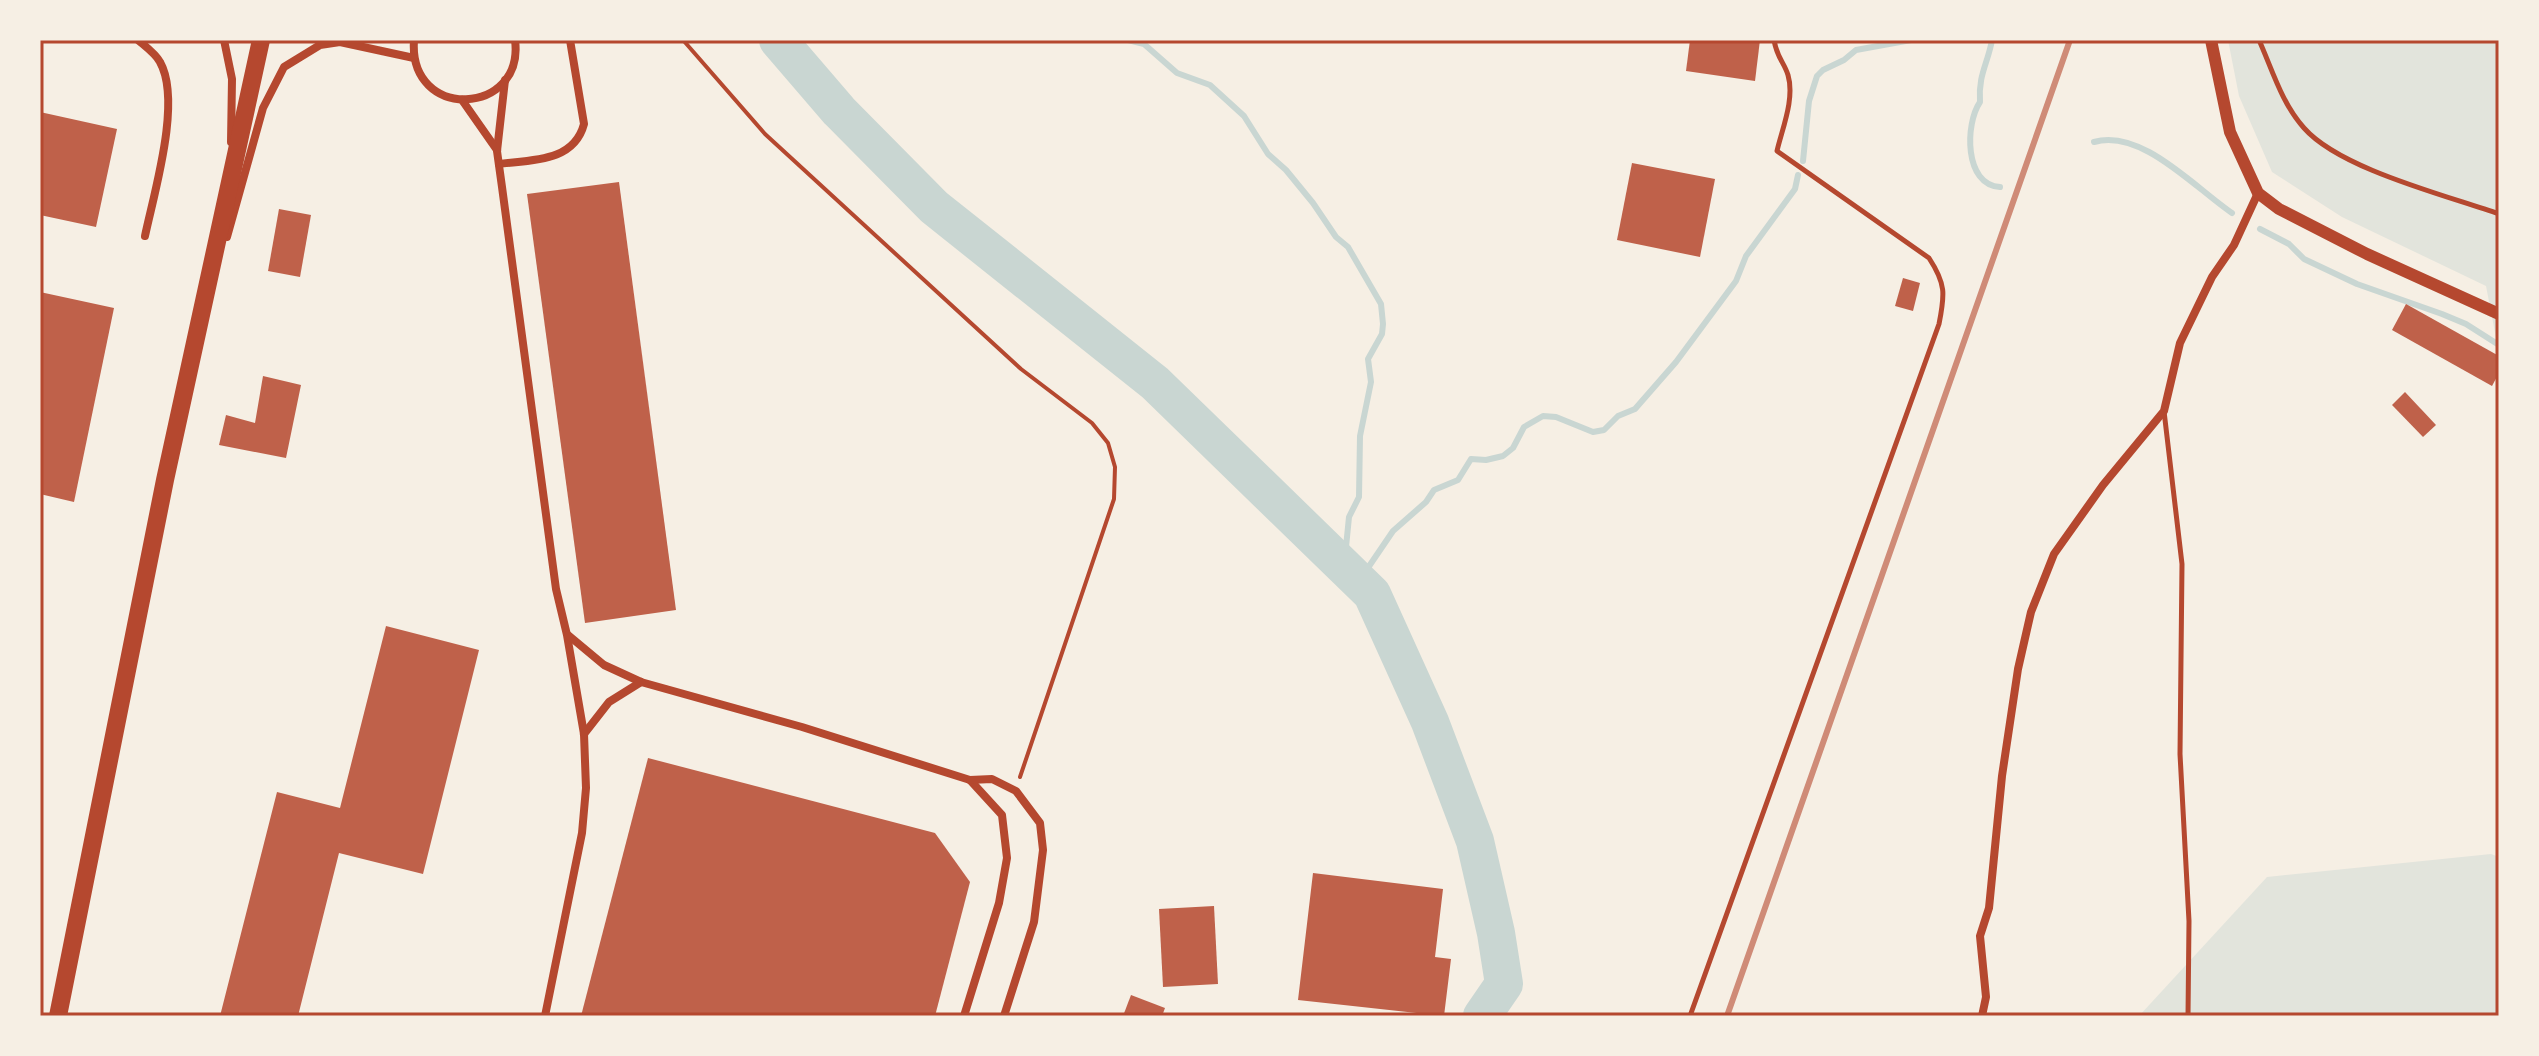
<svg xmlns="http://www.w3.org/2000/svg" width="2539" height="1056" viewBox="0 0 2539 1056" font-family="'Noto Sans',sans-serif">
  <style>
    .green { fill: #e2e4dc }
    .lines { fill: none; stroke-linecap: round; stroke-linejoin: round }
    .stream { stroke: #c9d6d2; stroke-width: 6 }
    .river { stroke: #c9d6d2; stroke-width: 38 }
    .building { fill: #bf614a }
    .path { stroke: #b5482f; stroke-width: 4 }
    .service { stroke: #b5482f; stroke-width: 5 }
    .minor { stroke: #b5482f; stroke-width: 8 }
    .tertiary { stroke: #b5482f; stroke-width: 12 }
    .trunk { stroke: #b5482f; stroke-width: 18 }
    .rail { stroke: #cf8b77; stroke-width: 6 }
    .neatline { fill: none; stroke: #b5482f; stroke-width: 3 }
  </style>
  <rect width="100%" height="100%" fill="#f6efe4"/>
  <g class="green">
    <polygon points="2228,40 2499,40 2499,353 2486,286 2342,217 2272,172 2239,96"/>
    <polygon points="2491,854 2499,857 2499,1016 2139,1016 2267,877"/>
  </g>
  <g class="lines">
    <g class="stream">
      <polyline points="1128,40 1144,44 1177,73 1210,85 1244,116 1268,154 1286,170 1313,203 1336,237 1348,247 1381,304 1383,324 1382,334 1368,359 1371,382 1360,436 1359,497 1349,517 1344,567"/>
      <path d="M 1992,40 C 1988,63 1978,75 1980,102 C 1965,124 1964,185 2000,187"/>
      <path d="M 2094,142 C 2141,128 2195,188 2232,213"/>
      <polyline points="1803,161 1809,101 1817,76 1823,70 1844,60 1856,50 1911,40"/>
      <polyline points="2260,229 2289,244 2304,259 2357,284 2442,314 2466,324 2499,345"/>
      <polyline points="1359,581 1393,531 1426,502 1434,490 1458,480 1471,459 1486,460 1503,456 1513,448 1524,427 1543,416 1556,417 1593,432 1604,430 1618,416 1635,409 1676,362 1736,281 1746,256 1795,189 1798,175"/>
    </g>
    <polyline class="river" points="778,40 839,111 934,207 1155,383 1372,594 1430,722 1475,841 1496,933 1504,984 1482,1016"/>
  </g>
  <g class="building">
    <polygon points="1690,40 1760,40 1755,81 1686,71"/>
    <polygon points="40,112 117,129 96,227 40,215"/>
    <polygon points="1632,163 1715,179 1700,257 1617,240"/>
    <polygon points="619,182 676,610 585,623 527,194"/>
    <polygon points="279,209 311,215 300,277 268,271"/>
    <polygon points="1903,278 1920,283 1913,311 1895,306"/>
    <polygon points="40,292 114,308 74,502 40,494"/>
    <polygon points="2406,304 2499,356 2499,373 2492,386 2392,330"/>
    <polygon points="263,376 301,385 286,458 219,445 226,415 255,423"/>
    <polygon points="2405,392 2436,425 2423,437 2392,405"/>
    <polygon points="386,626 479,650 423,874 339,853 298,1016 220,1016 277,792 340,808"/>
    <polygon points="648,758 935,833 970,882 935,1016 581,1016"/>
    <polygon points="1313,873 1443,889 1435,957 1451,959 1444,1016 1298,1000"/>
    <polygon points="1214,906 1218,984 1163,987 1159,909"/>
    <polygon points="1131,995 1165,1008 1162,1016 1123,1016"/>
  </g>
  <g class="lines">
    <polyline class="path" points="683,40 765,134 1021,369 1092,423 1108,443 1115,467 1114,499 1020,777"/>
    <g class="service">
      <path d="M 2259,40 C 2272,69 2282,104 2304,128 C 2340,169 2445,195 2499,214"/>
      <polyline points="2164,411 2182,564 2180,754 2189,921 2188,1016"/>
      <path d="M 1690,1016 L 1939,324 C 1945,294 1946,284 1929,258 L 1777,151 C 1782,129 1795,99 1788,75 C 1784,62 1777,58 1774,40"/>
    </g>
    <g class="minor">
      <path d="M 138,40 C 145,46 156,54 160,62 C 182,101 154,193 145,236"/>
      <polyline points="224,40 232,79 231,142"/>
      <path d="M 414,40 C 408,122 525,116 515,40"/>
      <polyline points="505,80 497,151 502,187 556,589 567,635 584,734 586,788 582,833 545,1016"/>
      <polyline points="462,100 497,150"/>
      <path d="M 499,164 C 532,160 574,162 584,124 L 570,40"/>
      <polyline points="227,237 263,108 284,67 320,45 340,42 414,58"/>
      <polyline points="568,635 604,665 641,682 802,727 970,780 1002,815 1007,858 999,903 964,1016"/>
      <polyline points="584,734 609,702 641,682"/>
      <polyline points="970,780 992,779 1016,791 1040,823 1043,850 1034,922 1004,1016"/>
      <polyline points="1982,1016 1986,997 1980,936 1989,908 2002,776 2018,669 2031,612 2054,554 2103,485 2164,411 2180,343 2212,277 2234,245 2258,193"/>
    </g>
    <polyline class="tertiary" points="2211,40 2230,132 2258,193 2279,209 2367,254 2499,314"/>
    <polyline class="trunk" points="58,1016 165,480 261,40"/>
    <polyline class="rail" points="1727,1016 2070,40"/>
  </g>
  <rect width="2539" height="1056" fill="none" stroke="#f6efe4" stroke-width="84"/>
  <rect x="42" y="42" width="2455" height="972" class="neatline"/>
</svg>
